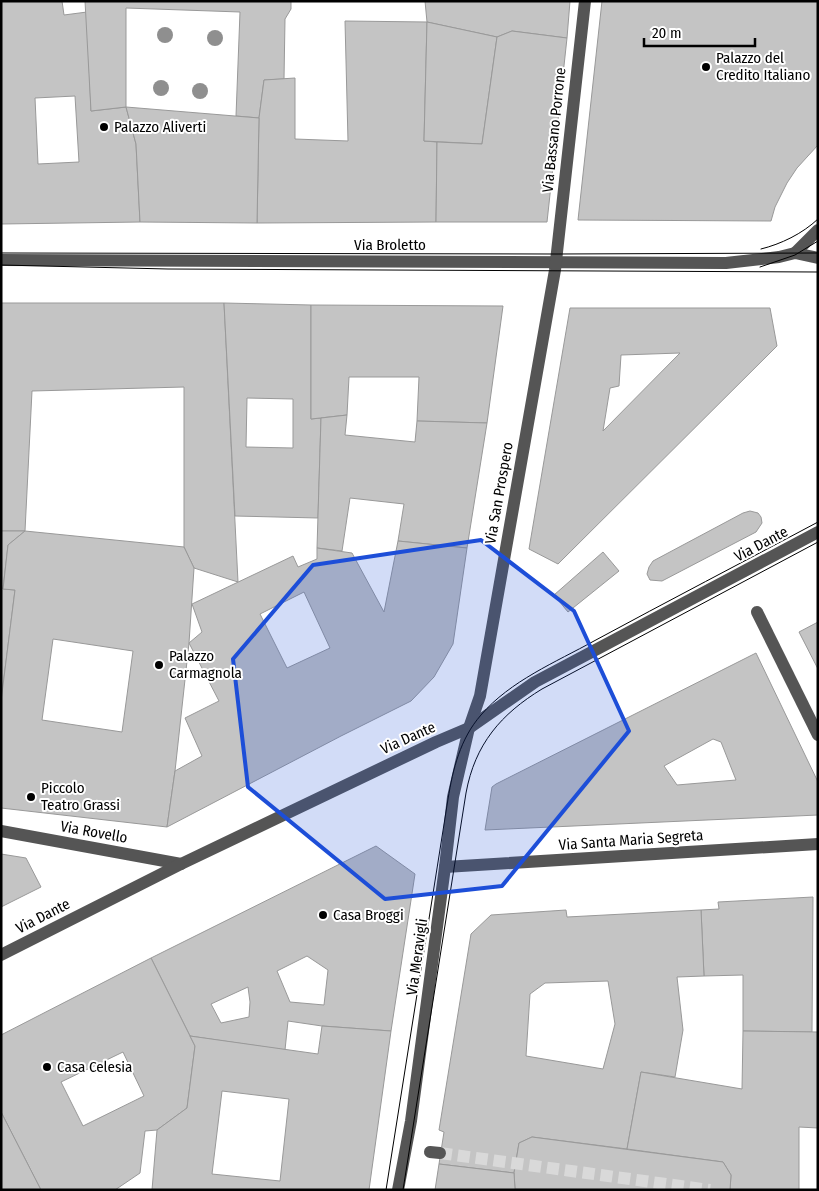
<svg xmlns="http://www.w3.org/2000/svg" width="819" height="1191" viewBox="0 0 819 1191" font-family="'Fira Sans Condensed',sans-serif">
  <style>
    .building { fill: #c4c4c4; stroke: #999; fill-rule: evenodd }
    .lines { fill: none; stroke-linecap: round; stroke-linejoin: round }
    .minor-tunnel { stroke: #d9d9d9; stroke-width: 12; stroke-dasharray: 12 6; stroke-linecap: butt }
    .minor { stroke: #555; stroke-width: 12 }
    .tram { stroke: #000; stroke-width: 1 }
    .tree { fill: #8f8f8f }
    .marked { fill: #1d4ed8; fill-opacity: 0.2; stroke: #1d4ed8; stroke-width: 4; stroke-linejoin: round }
    .poi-dot { fill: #000; stroke: #fff; stroke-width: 2 }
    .labels { text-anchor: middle; stroke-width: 4; stroke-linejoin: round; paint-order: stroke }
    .poi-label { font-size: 15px; fill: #000; stroke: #fff; text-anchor: start }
    .street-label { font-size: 15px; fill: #000; stroke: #fff }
  </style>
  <rect width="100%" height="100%" fill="#fff"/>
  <g class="building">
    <path d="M 1,1 L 62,1 L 64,15 L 87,12 L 91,111 L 126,107 L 136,144 L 140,222 L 1,224 ZM 75,96 L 79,162 L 38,164 L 35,98 Z"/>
    <polygon points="85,1 291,1 291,9 285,19 284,79 264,80 259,118 236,116 240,12 126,8 126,107 91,111"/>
    <polygon points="425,1 570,1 567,38 512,31 497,37 427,22"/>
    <polygon points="602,1 818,1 818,145 797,168 787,183 775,207 771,221 578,220"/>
    <polygon points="345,21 427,22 424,141 437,142 436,222 257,223 259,118 264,80 295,78 295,139 348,141"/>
    <polygon points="427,22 497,37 482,144 424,141"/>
    <polygon points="512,31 567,38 547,222 436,222 437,142 482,144 497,37"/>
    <polygon points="126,107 259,118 257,223 140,222 136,144"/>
    <polygon points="1,303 224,303 238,582 194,568 184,547 184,387 32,391 25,531 1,531"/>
    <path d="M 224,303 L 311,305 L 311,419 L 321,418 L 318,518 L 235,516 ZM 247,398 L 293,399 L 293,448 L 246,447 Z"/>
    <polygon points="311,305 503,306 487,423 417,421 419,377 349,377 347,415 311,419"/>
    <path d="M 570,308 L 770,308 L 777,346 L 558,564 L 529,549 ZM 680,353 L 603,431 L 610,388 L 619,386 L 621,355 Z"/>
    <polygon points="347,415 345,435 415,442 417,421 487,423 467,548 398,541 404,504 350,498 342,551 317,548 321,418"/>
    <polygon points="750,511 758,513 761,517 762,523 756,532 662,581 650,580 647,574 649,567 653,561 743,513"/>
    <polygon points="1,531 25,531 8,545 3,589 15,590 1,701"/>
    <path d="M 25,531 L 184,547 L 194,568 L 189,643 L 175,771 L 167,827 L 1,808 L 1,701 L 15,590 L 3,589 L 8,545 ZM 53,639 L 133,651 L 122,732 L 42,720 Z"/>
    <path d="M 398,541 L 467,548 L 453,644 L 434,677 L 411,701 L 341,736 L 167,827 L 175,771 L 202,756 L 185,718 L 219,701 L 189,643 L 202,632 L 192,604 L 293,556 L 298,567 L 317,559 L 317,548 L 352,553 L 384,612 ZM 304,592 L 330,648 L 287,668 L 260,614 Z"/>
    <polygon points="603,552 619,571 568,612 554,595"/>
    <polygon points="818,622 818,669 799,632"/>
    <path d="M 756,653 L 818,782 L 818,815 L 485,830 L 492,787 L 496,784 ZM 713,739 L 721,742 L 736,780 L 677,785 L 664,766 Z"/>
    <path d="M 376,846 L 415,874 L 391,1031 L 322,1026 L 288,1021 L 285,1050 L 190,1036 L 151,958 ZM 307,956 L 328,970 L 324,1005 L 290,1002 L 277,971 ZM 248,987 L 250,1002 L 249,1017 L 221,1023 L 211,1004 Z"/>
    <polygon points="1,854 26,858 41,887 1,907"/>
    <polygon points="813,897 812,1032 743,1031 743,975 704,976 701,910 719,909 718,902"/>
    <path d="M 566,910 L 567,917 L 701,910 L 704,976 L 677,977 L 683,1030 L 675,1077 L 641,1072 L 627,1149 L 532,1137 L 519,1143 L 514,1173 L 439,1164 L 444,1132 L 439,1130 L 471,934 L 491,915 ZM 608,981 L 615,1024 L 603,1069 L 526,1056 L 530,994 L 545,983 Z"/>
    <path d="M 151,958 L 195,1046 L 187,1108 L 157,1130 L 145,1131 L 140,1173 L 115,1190 L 41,1190 L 1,1112 L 1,1035 ZM 123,1052 L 144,1096 L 83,1126 L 61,1082 Z"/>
    <path d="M 322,1026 L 391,1031 L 369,1190 L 152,1190 L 157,1130 L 187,1108 L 195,1046 L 190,1036 L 318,1054 ZM 222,1091 L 289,1099 L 280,1181 L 212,1174 Z"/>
    <polygon points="743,1031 818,1032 818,1128 799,1127 799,1190 730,1190 731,1175 723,1162 627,1149 641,1072 742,1089"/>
    <polygon points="1,1112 41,1190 1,1190"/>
    <polygon points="532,1137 723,1162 731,1175 730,1190 515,1189 514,1173 519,1143"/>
    <polygon points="439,1164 514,1173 515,1189 518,1190 435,1190"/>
  </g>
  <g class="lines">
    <polyline class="minor-tunnel" points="440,1153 710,1190"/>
    <g class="minor">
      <polyline points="795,253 818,230"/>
      <polyline points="1,260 726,263 779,257 795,253 818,258"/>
      <polyline points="757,612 818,735"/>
      <polyline points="1,831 181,864"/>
      <polyline points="445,867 818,844"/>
      <polyline points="1,955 181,864 436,742 469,728 535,682 818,532"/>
      <polyline points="430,1152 440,1153"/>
      <polyline points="398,1190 411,1121 445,867 453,797 469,728 480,696 555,270 585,1"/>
    </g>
    <g class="tram">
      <path d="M 761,249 C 781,244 802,234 818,219"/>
      <polyline points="1,253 557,254 818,253"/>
      <polyline points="1,265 168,269 818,272"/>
      <polyline points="760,267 795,255 818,241"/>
      <path d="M 386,1190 L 448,799 C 453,769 460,739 481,715 C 510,681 556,662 594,641 C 668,601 743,562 818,522"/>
      <path d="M 403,1190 L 466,793 C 475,744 501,714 542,689 L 818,542"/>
    </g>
  </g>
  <g class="tree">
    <circle cx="165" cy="35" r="8"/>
    <circle cx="215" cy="38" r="8"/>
    <circle cx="161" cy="88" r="8"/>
    <circle cx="200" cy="91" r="8"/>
  </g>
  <path class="marked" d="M 481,540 L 574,611 L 629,731 L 502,886 L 385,899 L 248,787 L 233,659 L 313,565 Z"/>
  <g class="poi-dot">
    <circle cx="706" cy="67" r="5"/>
    <circle cx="104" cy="127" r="5"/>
    <circle cx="159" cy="665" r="5"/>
    <circle cx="31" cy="797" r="5"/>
    <circle cx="323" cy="915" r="5"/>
    <circle cx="47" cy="1067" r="5"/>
  </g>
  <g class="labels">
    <g class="poi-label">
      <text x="716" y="63">Palazzo del<tspan x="716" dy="17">Credito Italiano</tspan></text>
      <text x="114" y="132">Palazzo Aliverti</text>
      <text x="169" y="661">Palazzo<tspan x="169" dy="17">Carmagnola</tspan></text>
      <text x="41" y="793">Piccolo<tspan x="41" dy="17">Teatro Grassi</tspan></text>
      <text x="333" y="920">Casa Broggi</text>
      <text x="57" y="1072">Casa Celesia</text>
    </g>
    <g class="street-label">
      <text transform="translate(554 130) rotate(-84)" y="5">Via Bassano Porrone</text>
      <text x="390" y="250">Via Broletto</text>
      <text transform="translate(499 493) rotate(-80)" y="5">Via San Prospero</text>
      <text transform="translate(761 544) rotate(-28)" y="5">Via Dante</text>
      <text transform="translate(408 738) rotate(-24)" y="5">Via Dante</text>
      <text transform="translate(94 832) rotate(10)" y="5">Via Rovello</text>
      <text transform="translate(631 840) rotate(-4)" y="5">Via Santa Maria Segreta</text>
      <text transform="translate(43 916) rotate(-27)" y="5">Via Dante</text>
      <text transform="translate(417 957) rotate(-82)" y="5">Via Meravigli</text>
    </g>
  </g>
  <rect width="819" height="1191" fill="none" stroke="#000000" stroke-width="5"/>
  <path d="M644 38v8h111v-8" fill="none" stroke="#000000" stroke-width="2.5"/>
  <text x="652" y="38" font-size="15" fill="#000000" stroke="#ffffff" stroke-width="4" paint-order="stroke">20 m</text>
</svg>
